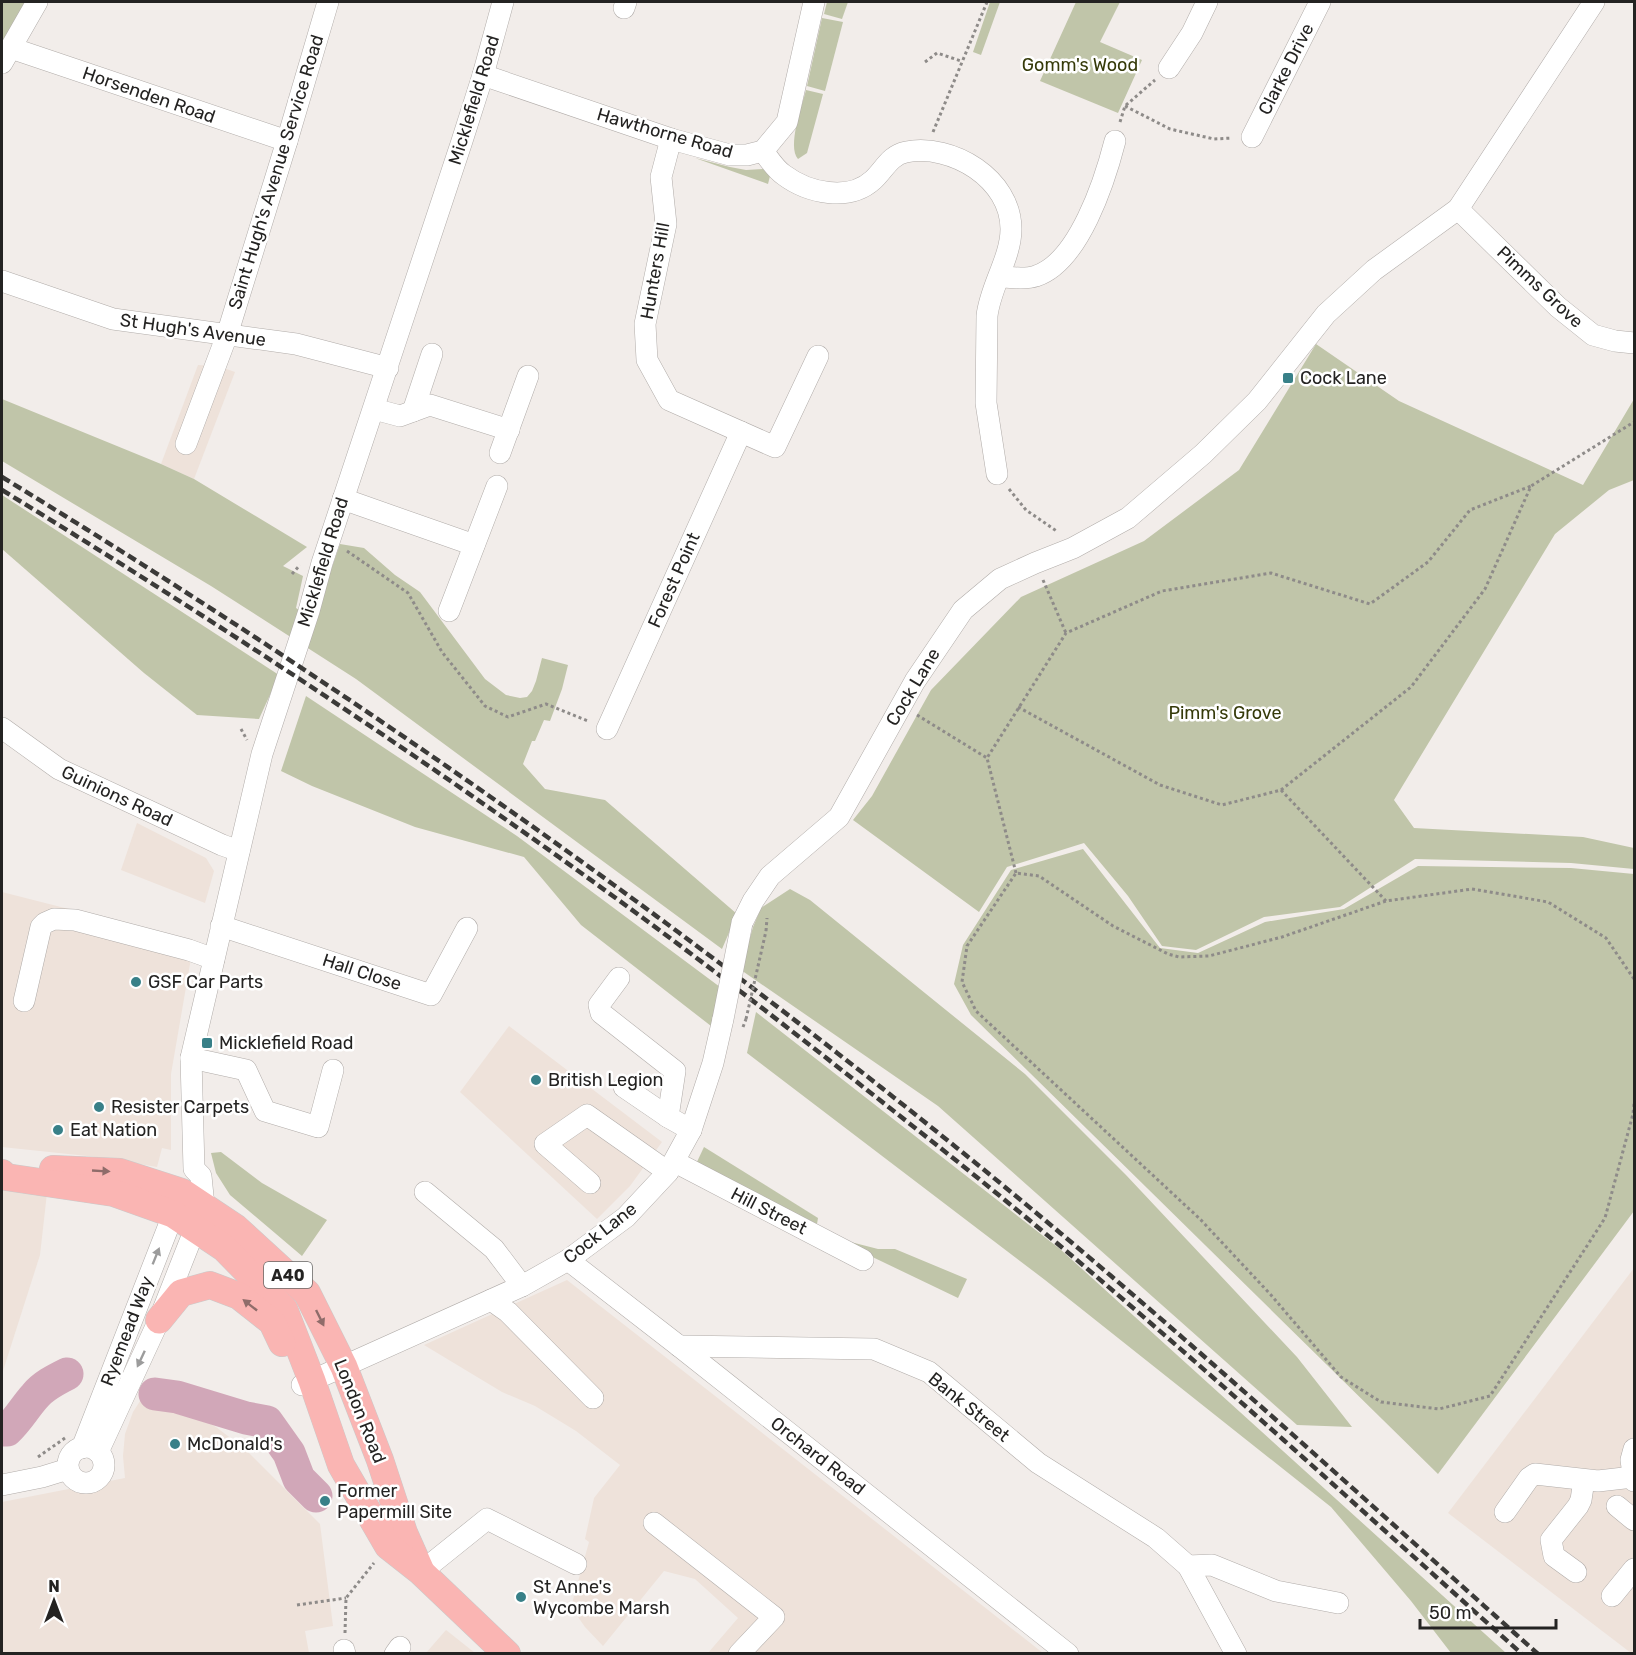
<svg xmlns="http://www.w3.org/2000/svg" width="1636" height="1655" viewBox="0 0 1636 1655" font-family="Rubik,sans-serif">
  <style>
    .built { fill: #eee2da }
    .green { fill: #c0c5a9 }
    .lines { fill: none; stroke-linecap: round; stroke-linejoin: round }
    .river { stroke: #d1a7b8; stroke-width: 33 }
    .minor-casing { stroke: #b1aca9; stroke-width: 22 }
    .major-casing { stroke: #cacaca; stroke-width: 28 }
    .path { stroke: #8e8b89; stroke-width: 3; stroke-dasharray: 3 3; stroke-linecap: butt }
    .minor { stroke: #fff; stroke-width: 21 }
    .major { stroke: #fab5b3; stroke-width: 27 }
    .rail { stroke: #3b3a38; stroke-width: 4.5; stroke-dasharray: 9 4.5; stroke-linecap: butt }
    .minor-bridge-casing { stroke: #b1aca9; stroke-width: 22; stroke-linecap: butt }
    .path-bridge { stroke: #8e8b89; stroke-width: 3; stroke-dasharray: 3 3; stroke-linecap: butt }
    .minor-bridge { stroke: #fff; stroke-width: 21 }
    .oneway { fill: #8f6c6a }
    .oneway2 { fill: #9c9c9c }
    .poi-dot { fill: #388088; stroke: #fff; stroke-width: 2 }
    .labels { text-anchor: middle; stroke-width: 5; stroke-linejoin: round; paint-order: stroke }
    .shield { fill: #fff; stroke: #666564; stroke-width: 1.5 }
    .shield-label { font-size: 16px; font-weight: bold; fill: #242322 }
    .park-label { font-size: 18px; fill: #353a09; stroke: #fff }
    .street-label { font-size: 18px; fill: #242322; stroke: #fff }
    .poi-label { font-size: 18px; fill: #242322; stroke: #fff; text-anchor: start }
  </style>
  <rect width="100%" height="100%" fill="#f2edea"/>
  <g class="built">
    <polygon points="198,365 218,366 235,372 194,479 161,464"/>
    <polygon points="137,823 206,858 214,871 205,903 121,870"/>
    <polygon points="2,892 194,941 171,1074 171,1150 162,1148 157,1167 97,1157 2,1147"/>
    <polygon points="509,1026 662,1142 630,1186 597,1219 460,1092"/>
    <polygon points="2,1188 47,1193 40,1255 2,1374"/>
    <polygon points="1634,1268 1634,1653 1631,1653 1448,1513"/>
    <polygon points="567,1280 862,1511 1043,1653 708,1653 738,1618 695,1579 664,1571 603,1646 585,1627 571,1607 589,1542 585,1539 594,1498 620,1465 576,1431 558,1420 535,1406 502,1392 424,1345"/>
    <polygon points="142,1398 183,1409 216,1427 245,1449 320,1524 333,1626 305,1631 309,1653 2,1653 2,1502 125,1478 123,1456 125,1434 133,1412"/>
    <polygon points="446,1630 475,1653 426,1653"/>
  </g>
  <g class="green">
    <polygon points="2,2 26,2 2,47"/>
    <polygon points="827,2 848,2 842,19 824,14"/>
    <polygon points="990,2 1000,2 981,55 973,52"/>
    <polygon points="1076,2 1120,2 1100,42 1142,60 1118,113 1040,81"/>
    <polygon points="822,18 843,22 825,91 807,86"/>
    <path d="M 806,90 L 823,94 L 807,153 L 798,159 C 787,146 802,106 806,90 Z"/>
    <polygon points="695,158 730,167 746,170 763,169 770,176 768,184"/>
    <polygon points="1316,344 1399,401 1583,485 1634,399 1634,480 1609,490 1555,534 1394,800 1414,828 1583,837 1634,848 1634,869 1571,863 1415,859 1340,907 1264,917 1196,950 1162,946 1128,896 1084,843 1007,867 979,912 853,820 872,796 931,690 1021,597 1144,541 1239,470"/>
    <polygon points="2,399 161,464 194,479 307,547 283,566 303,576 296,608 314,619 340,544 364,548 395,575 420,592 485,679 506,695 520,698 527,697 532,691 536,681 542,658 568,665 562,689 550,721 544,720 535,741 532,741 523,764 545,789 605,800 737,914 722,949 356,679 211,586 2,461"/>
    <polygon points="2,495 279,675 259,719 197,715 144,673 2,549"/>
    <polygon points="306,696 517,836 720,987 711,1026 581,925 524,857 415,827 312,786 281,771"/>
    <polygon points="1083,849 1160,948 1198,953 1265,922 1344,909 1418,866 1571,868 1634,874 1634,1211 1438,1474 971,1015 954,984 963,945 1011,870"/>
    <polygon points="790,889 810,900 1025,1074 1126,1175 1297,1357 1352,1427 1297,1425 938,1106 741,970 753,927 761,908"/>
    <polygon points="756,1012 1060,1249 1506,1653 1451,1653 1411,1601 1331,1507 1045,1280 747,1053"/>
    <polygon points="704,1147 818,1218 817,1224 696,1164"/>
    <polygon points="221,1152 262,1183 327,1220 302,1256 230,1195 216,1173 211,1153"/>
    <polygon points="839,1239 878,1249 895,1249 967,1279 958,1298 837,1240"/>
  </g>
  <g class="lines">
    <g class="river">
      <polyline points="155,1394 177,1397 246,1418 267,1422 289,1453 299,1479 316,1496"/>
      <path d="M 2,1430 L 7,1430 C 18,1420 25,1407 35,1396 C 43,1386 55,1380 67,1374"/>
    </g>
    <g class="minor-casing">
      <g id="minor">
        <polyline points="624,8 626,2"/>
        <polyline points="11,48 287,141"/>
        <polyline points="2,63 37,2"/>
        <polyline points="1169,68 1192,33 1207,2"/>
        <polyline points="483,75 671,139 730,155 747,155 763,151 787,122 814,2"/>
        <polyline points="1252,137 1320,2"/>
        <polyline points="671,139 661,177 666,224 645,324 647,360 669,400 775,447 818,356"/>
        <path d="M 763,151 C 769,159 776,170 784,175 C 808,193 849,202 873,180 C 884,170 890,155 906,152 C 952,143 1011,179 1011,229 C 1011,258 990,287 987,316 L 986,403 L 997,474"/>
        <polyline points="1458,209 1558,307 1593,335 1615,341 1634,343"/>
        <path d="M 1000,277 C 1011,277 1025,280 1036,276 C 1079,262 1105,180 1115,141"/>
        <polyline points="2,281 113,319 296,344 388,368"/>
        <polyline points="374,409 400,416 430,405 509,430"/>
        <polyline points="413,411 432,354"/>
        <polyline points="186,444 227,335 287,141 328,2"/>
        <polyline points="500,453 528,376"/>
        <polyline points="343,499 474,545"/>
        <polyline points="449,611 497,486"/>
        <polyline points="2,728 59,769 222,845 239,851"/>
        <polyline points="607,729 741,432"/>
        <polyline points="742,923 753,901 770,876 839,817 915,681 963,610 1000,579 1035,563 1073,548 1128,518 1203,454 1257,401 1326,314 1374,270 1458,209 1594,2"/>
        <polyline points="221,926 431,995 467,928"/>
        <polyline points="619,978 599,1005 601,1013 675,1071 668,1117 691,1130"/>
        <polyline points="24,1001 41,927 45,923 54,919 75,920 189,950 214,959"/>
        <polyline points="191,1058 246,1070 265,1111 318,1127 333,1070"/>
        <polyline points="624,1087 668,1117"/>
        <polyline points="675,1162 863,1260"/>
        <polyline points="590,1183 545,1144 587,1115 668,1172"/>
        <polyline points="425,1192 494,1249 522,1286"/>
        <polyline points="568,1260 679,1346 1068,1654"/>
        <polyline points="491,1300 508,1312 593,1398"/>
        <polyline points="679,1346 874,1349 929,1372 1038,1463 1156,1538 1188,1566 1236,1654"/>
        <polyline points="302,1385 522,1286 568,1260 626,1217 668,1172 691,1130 713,1063 723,1019"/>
        <circle cx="86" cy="1465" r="18"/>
        <polyline points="82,1448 178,1202"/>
        <polyline points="1634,1449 1631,1460 1634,1481"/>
        <polyline points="98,1452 159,1320 204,1206 201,1176 194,1169 191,1058 262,754 309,611 322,563 462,141 483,75 503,2"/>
        <polyline points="2,1485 42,1477 68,1469"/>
        <polyline points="1617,1506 1634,1520"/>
        <polyline points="1505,1512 1529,1478 1535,1474 1598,1481 1633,1477"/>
        <polyline points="654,1523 774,1617 739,1654"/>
        <polyline points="1188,1566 1212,1565 1276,1591 1338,1603"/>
        <polyline points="421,1572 487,1519 576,1564"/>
        <polyline points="1576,1572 1554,1556 1551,1540 1578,1506 1581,1500 1584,1480"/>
        <polyline points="1612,1596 1634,1569"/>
        <polyline points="344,1650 345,1654"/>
        <polyline points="395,1654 400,1647"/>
      </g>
    </g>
    <g class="major-casing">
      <g id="major">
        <polyline points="53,1169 120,1172 182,1192 236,1228 307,1293 344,1367 380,1460 404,1533 420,1569"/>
        <polyline points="2,1173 6,1177 114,1193 173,1214 224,1248 284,1309 312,1381 341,1465 388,1546 421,1572 507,1654"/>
        <polyline points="159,1320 181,1293 210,1285 239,1296 272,1322 282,1343"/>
      </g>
    </g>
    <g class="path">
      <polyline points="925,62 937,53 961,61"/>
      <polyline points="1125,106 1170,129 1214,139 1232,138"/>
      <polyline points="1120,122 1125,106 1155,80"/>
      <polyline points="933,132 987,2"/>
      <polyline points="1009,489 1026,510 1058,532"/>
      <polyline points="347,551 408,593 442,652 485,706 508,717 546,704 588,721"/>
      <polyline points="292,574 300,565"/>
      <polyline points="1043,580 1066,633"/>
      <polyline points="1018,707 1160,785 1222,805 1281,790 1411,687 1485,589 1531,486 1634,422"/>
      <polyline points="917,715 987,758"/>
      <polyline points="241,729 247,740"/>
      <polyline points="1281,790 1386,901"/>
      <polyline points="1016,873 987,758 1066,633 1162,591 1271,573 1370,604 1428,562 1470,510 1531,486"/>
      <polyline points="766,931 767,918"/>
      <polyline points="1634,979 1606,938 1548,902 1472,889 1386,901 1282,937 1209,956 1179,957 1168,954 1113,926 1039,876 1016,873 967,946 962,982 976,1011 1200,1219 1271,1295 1341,1377 1381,1402 1439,1409 1490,1396 1605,1218 1633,1114 1634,1104"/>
      <polyline points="743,1027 746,1019"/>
      <polyline points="38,1457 65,1438"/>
      <polyline points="297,1605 346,1598"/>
      <polyline points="345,1633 346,1598 374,1563"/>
    </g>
    <use href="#minor" class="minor"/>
    <use href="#major" class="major"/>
    <g class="rail">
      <path d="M 2,477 C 334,680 654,903 957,1148 C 1157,1309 1346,1483 1538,1654"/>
      <path d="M 2,490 C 221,624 436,766 643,918 C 746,994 847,1074 948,1154 C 1146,1312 1333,1485 1522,1654"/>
    </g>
    <g class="minor-bridge-casing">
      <polyline id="minor-bridge" points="723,1019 742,923"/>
    </g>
    <polyline class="path-bridge" points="746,1019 766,931"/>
    <use href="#minor-bridge" class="minor-bridge"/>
  </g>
  <defs><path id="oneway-solid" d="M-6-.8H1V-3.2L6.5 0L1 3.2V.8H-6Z" transform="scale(1.5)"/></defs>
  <g class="oneway">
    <use href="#oneway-solid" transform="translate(101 1171) rotate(3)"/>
    <use href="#oneway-solid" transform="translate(250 1305) rotate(-142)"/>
    <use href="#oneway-solid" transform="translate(320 1318) rotate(64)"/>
  </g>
  <g class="oneway2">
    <use href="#oneway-solid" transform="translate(156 1256) rotate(-68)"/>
    <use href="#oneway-solid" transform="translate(141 1359) rotate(115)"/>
  </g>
  <g class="poi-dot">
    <rect x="1282" y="372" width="12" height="12" rx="3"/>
    <circle cx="136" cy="982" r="6"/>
    <rect x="201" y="1037" width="12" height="12" rx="3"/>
    <circle cx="536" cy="1080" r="6"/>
    <circle cx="99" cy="1107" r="6"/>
    <circle cx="58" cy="1130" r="6"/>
    <circle cx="175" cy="1444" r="6"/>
    <circle cx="325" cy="1501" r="6"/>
    <circle cx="521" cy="1597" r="6"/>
  </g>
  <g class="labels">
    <rect class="shield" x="264" y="1262" width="48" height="26" rx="4.5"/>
    <g class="shield-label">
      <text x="288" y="1281">A40</text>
    </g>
    <g class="park-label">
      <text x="1080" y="71">Gomm's Wood</text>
      <text x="1225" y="719">Pimm's Grove</text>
    </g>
    <g class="street-label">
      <text transform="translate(1286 69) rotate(-63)" y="6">Clarke Drive</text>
      <text transform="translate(149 95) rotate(19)" y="6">Horsenden Road</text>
      <text transform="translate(474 100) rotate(-73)" y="6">Micklefield Road</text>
      <text transform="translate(665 133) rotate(16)" y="6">Hawthorne Road</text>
      <text transform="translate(276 172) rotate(-73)" y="6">Saint Hugh's Avenue Service Road</text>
      <text transform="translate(655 271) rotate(-80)" y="6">Hunters Hill</text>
      <text transform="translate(1540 287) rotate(43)" y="6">Pimms Grove</text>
      <text transform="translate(193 330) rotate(8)" y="6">St Hugh's Avenue</text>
      <text transform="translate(323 562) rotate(-73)" y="6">Micklefield Road</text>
      <text transform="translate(674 580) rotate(-66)" y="6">Forest Point</text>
      <text transform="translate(913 687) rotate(-59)" y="6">Cock Lane</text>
      <text transform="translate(117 796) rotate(25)" y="6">Guinions Road</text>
      <text transform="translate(362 972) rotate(18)" y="6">Hall Close</text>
      <text transform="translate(769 1211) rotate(27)" y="6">Hill Street</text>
      <text transform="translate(600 1233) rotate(-38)" y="6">Cock Lane</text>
      <text transform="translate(127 1331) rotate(-69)" y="6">Ryemead Way</text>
      <text transform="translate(969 1407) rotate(39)" y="6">Bank Street</text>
      <text transform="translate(360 1411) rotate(68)" y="6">London Road</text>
      <text transform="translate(818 1456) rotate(38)" y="6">Orchard Road</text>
    </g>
    <g class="poi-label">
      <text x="1300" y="384">Cock Lane</text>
      <text x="148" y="988">GSF Car Parts</text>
      <text x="219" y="1049">Micklefield Road</text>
      <text x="548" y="1086">British Legion</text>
      <text x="111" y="1113">Resister Carpets</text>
      <text x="70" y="1136">Eat Nation</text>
      <text x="187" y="1450">McDonald's</text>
      <text x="337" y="1497">Former<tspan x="337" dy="21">Papermill Site</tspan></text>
      <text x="533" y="1593">St Anne's<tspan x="533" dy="21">Wycombe Marsh</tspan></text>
    </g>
  </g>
  <rect width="1636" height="1655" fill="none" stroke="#242322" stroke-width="6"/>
  <g transform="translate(54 1601)" stroke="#ffffff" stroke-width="4.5" paint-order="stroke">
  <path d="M0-4.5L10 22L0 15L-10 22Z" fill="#242322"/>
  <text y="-9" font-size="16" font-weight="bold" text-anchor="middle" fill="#242322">N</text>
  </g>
  <path d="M1420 1619v9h136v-9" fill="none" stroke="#242322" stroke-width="3"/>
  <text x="1429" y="1619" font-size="18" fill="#242322" stroke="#ffffff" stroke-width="4.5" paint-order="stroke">50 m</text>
</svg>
